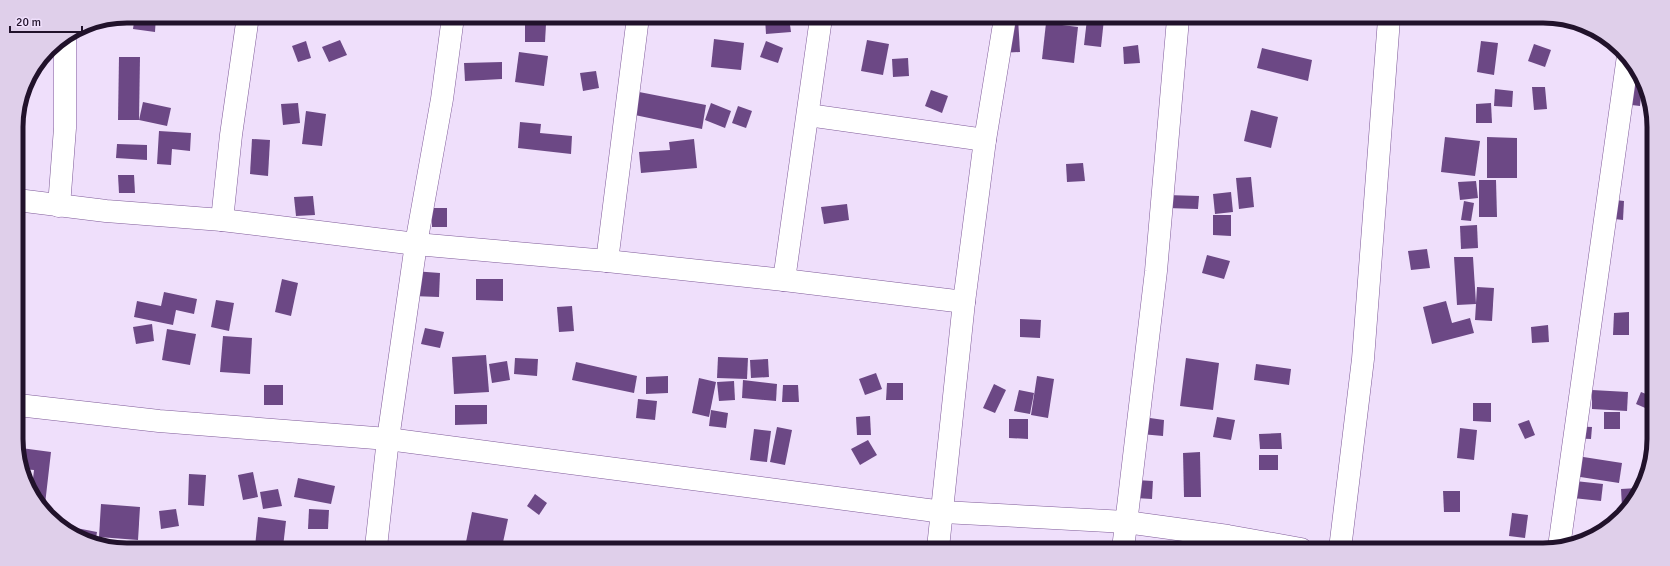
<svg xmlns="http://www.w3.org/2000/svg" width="1670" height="566" viewBox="0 0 1670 566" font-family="Signika,sans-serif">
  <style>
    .building { fill: #6c4885 }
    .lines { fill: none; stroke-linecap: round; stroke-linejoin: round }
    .minor-casing { stroke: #7f5b99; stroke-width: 23 }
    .minor { stroke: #fff; stroke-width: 22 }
    .rim { fill: none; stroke: #21122b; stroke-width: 5 }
  </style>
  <rect width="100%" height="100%" fill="#efdffb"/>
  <g class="building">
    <polygon points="135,16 156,16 155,32 133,29"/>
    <polygon points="765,18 789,18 791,32 766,34"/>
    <polygon points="999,18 1018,18 1020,52 1001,53"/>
    <polygon points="1087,19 1104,19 1101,47 1084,45"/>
    <polygon points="1046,23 1078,27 1074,63 1042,59"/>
    <polygon points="525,24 546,24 545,42 525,42"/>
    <polygon points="714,39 744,43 741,70 711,67"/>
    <polygon points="340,40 347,55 329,62 322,47"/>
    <polygon points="867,40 889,44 883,75 861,71"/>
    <polygon points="306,41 311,58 298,62 292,46"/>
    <polygon points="766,41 783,48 778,63 760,57"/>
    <polygon points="1481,41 1498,43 1494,75 1477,72"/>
    <polygon points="1534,44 1551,50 1545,67 1528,61"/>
    <polygon points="1138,45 1140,63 1124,64 1123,47"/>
    <polygon points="1262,48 1312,60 1308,81 1257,68"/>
    <polygon points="519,52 548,56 544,86 515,82"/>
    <polygon points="119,57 140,57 139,120 118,120"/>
    <polygon points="908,58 909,76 893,77 892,59"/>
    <polygon points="502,62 502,79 465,81 464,63"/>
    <polygon points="596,71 599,88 583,91 580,73"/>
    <polygon points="1627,73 1637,74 1642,86 1640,106 1623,104"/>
    <polygon points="1532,87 1545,87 1547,109 1534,110"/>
    <polygon points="1495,89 1513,91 1512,107 1494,106"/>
    <polygon points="931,90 948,96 942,113 925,106"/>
    <polygon points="634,91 706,105 702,129 630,114"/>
    <polygon points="143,102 171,108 167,126 139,120"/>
    <polygon points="298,103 300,123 283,125 281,104"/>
    <polygon points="711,103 731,111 725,128 705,120"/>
    <polygon points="1491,103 1492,123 1476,123 1476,104"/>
    <polygon points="738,106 752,111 746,128 732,123"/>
    <polygon points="1251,110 1278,117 1271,148 1244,141"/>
    <polygon points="306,111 326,114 322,146 302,144"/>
    <polygon points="520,122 541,124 540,133 572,136 571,154 518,148"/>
    <polygon points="159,131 191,133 190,151 172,149 171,165 157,164"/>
    <polygon points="1445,137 1480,141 1475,176 1441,172"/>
    <polygon points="1487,137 1517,138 1517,178 1487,178"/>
    <polygon points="252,139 270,140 268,176 250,174"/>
    <polygon points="694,139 697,168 641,173 639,152 670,150 669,142"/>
    <polygon points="117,144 147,145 147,160 116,158"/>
    <polygon points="1083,163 1085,181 1067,182 1066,164"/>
    <polygon points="118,175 134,175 135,193 119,193"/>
    <polygon points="1251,177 1254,207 1239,209 1236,178"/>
    <polygon points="1479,180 1496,180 1497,217 1479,217"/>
    <polygon points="1476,181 1478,198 1460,200 1458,182"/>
    <polygon points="1231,192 1233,212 1215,214 1213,194"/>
    <polygon points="1167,195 1199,196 1198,209 1167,208"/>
    <polygon points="313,196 315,215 296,216 294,197"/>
    <polygon points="1607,199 1624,201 1623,220 1606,218"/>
    <polygon points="1464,201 1474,203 1471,221 1461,220"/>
    <polygon points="847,204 849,220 824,224 821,207"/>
    <rect x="432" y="208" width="15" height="19"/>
    <polygon points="1213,215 1231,215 1231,236 1213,235"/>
    <polygon points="1477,225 1478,248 1461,249 1460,226"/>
    <polygon points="1427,249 1430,268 1411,270 1408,251"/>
    <polygon points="1207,255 1230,261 1224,279 1202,273"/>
    <polygon points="1454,257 1473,257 1476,304 1457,305"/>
    <polygon points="413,271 440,273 439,297 412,296"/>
    <polygon points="282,279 298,283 291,316 275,312"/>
    <polygon points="476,279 503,279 503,301 476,300"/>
    <polygon points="1477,287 1494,288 1492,321 1475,320"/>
    <polygon points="164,292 197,299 194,314 176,310 173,325 134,317 137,301 161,306"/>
    <polygon points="216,300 234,303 229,331 211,327"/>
    <polygon points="1446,301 1452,323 1470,318 1474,333 1432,344 1423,307"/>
    <polygon points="572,306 574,331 559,332 557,307"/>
    <polygon points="1629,312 1629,335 1613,335 1614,313"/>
    <polygon points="1020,319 1041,320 1040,338 1020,337"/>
    <polygon points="1646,319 1651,320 1651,338 1645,337"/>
    <polygon points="152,324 154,341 136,344 133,327"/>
    <polygon points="1548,325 1549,342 1532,343 1531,327"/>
    <polygon points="425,328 444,332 440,348 421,344"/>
    <polygon points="167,329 196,334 190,365 162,360"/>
    <polygon points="223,336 252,338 250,374 220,372"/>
    <polygon points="486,355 489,392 454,394 452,357"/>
    <polygon points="718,357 748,358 747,379 717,378"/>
    <polygon points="515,358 538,359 537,376 514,374"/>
    <polygon points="1186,358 1219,363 1213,410 1180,406"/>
    <polygon points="768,359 769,377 751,378 750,360"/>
    <polygon points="507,361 510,380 492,383 489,364"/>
    <polygon points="576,362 637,376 634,393 572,380"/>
    <polygon points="1256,364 1291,369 1289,385 1254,380"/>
    <polygon points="876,373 882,389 865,395 859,379"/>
    <polygon points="668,376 668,393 646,394 646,377"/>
    <polygon points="1037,376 1054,379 1048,418 1031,415"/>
    <polygon points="699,378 716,382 709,417 692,413"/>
    <polygon points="743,380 777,384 776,401 742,398"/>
    <polygon points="734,381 735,400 719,401 717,382"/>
    <polygon points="887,383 903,383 903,400 886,400"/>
    <polygon points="994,384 1006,390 995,413 983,408"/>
    <rect x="264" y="385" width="19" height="20"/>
    <polygon points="783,385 798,385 799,402 782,402"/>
    <polygon points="1019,390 1034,393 1030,414 1014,411"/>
    <polygon points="1592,390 1628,392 1627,411 1592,409"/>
    <polygon points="1641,392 1651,396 1650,410 1636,404"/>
    <polygon points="638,399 657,401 655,420 636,418"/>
    <polygon points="1473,403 1491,403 1491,422 1473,421"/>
    <polygon points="455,405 487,405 487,424 455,425"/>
    <polygon points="711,410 728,413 726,428 709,426"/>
    <rect x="1604" y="412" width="16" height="17"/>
    <polygon points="870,416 871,435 857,435 856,417"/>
    <polygon points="1143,417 1164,420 1163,436 1141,434"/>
    <polygon points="1217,417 1235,420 1231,440 1213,437"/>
    <polygon points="1009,419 1028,419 1028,439 1009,438"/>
    <polygon points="1529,420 1535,435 1525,439 1518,424"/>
    <polygon points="1569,426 1592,427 1591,439 1568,438"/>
    <polygon points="777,427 792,430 785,465 770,462"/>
    <polygon points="1460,428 1477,430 1474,460 1457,458"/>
    <polygon points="754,429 771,431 767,462 750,460"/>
    <polygon points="1281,433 1282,449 1260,449 1259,434"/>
    <polygon points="868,440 877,455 860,465 851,449"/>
    <polygon points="21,448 51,452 44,513 32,488 34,470 22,469 20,463"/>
    <polygon points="1200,452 1201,497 1184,497 1183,453"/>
    <rect x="1259" y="455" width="19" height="15"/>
    <polygon points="1577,456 1622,463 1619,483 1574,476"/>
    <polygon points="253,472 258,497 243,500 238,475"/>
    <polygon points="189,474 206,475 204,506 188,505"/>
    <polygon points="298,478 335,486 331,504 294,497"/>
    <polygon points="1136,480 1153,481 1152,499 1135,498"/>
    <polygon points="1575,481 1603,484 1601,501 1573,498"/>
    <polygon points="1638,488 1639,493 1635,500 1630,506 1622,507 1621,489"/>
    <polygon points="278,489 282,506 263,509 260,492"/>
    <polygon points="1443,491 1460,491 1460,512 1444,512"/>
    <polygon points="535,494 547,503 539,515 527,506"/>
    <polygon points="101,504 140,507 138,540 99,537"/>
    <polygon points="176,509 179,526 161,529 159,511"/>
    <polygon points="309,509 329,510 328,529 308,529"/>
    <polygon points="472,512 508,519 502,547 465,547"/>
    <polygon points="1512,513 1528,515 1525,538 1509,536"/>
    <polygon points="258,517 286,521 283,547 255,547"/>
    <polygon points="66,526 97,532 95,544"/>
    <polygon points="158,542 178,542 178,546 159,546"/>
    <polygon points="689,542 705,545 705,548 688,548"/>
    <polygon points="416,543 458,545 457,547 416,547"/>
  </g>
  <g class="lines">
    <g class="minor-casing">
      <g id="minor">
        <polyline points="808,115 985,140"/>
        <polyline points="17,200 106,211 222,220 416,244 607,261 784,280 964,302"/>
        <polyline points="59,206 65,128 65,38"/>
        <polyline points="222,220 231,135 248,16"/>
        <polyline points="607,261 638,17"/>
        <polyline points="784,280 821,18"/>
        <polyline points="18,405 159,421 388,439 943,512 1126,522 1228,536 1301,549"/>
        <polyline points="376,547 388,439 416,244 442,99 453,17"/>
        <polyline points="1559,547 1628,56"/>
        <polyline points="938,548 964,302 985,140 1005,18"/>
        <polyline points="1123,549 1156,271 1178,19"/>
        <polyline points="1340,549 1363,359 1389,19"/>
      </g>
    </g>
    <use href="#minor" class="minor"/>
  </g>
  <path d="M0 0H1670V566H0ZM127 23H1543A104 104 0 0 1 1647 127V439A104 104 0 0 1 1543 543H127A104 104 0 0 1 23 439V127A104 104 0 0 1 127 23Z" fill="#dfcfea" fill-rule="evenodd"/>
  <path class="rim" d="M127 23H1543A104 104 0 0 1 1647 127V439A104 104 0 0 1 1543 543H127A104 104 0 0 1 23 439V127A104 104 0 0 1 127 23Z"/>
  <path d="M10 26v6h72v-6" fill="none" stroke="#21122b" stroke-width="2"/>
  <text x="16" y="26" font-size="12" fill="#21122b" stroke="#efdffb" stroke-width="3" paint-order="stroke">20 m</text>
</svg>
